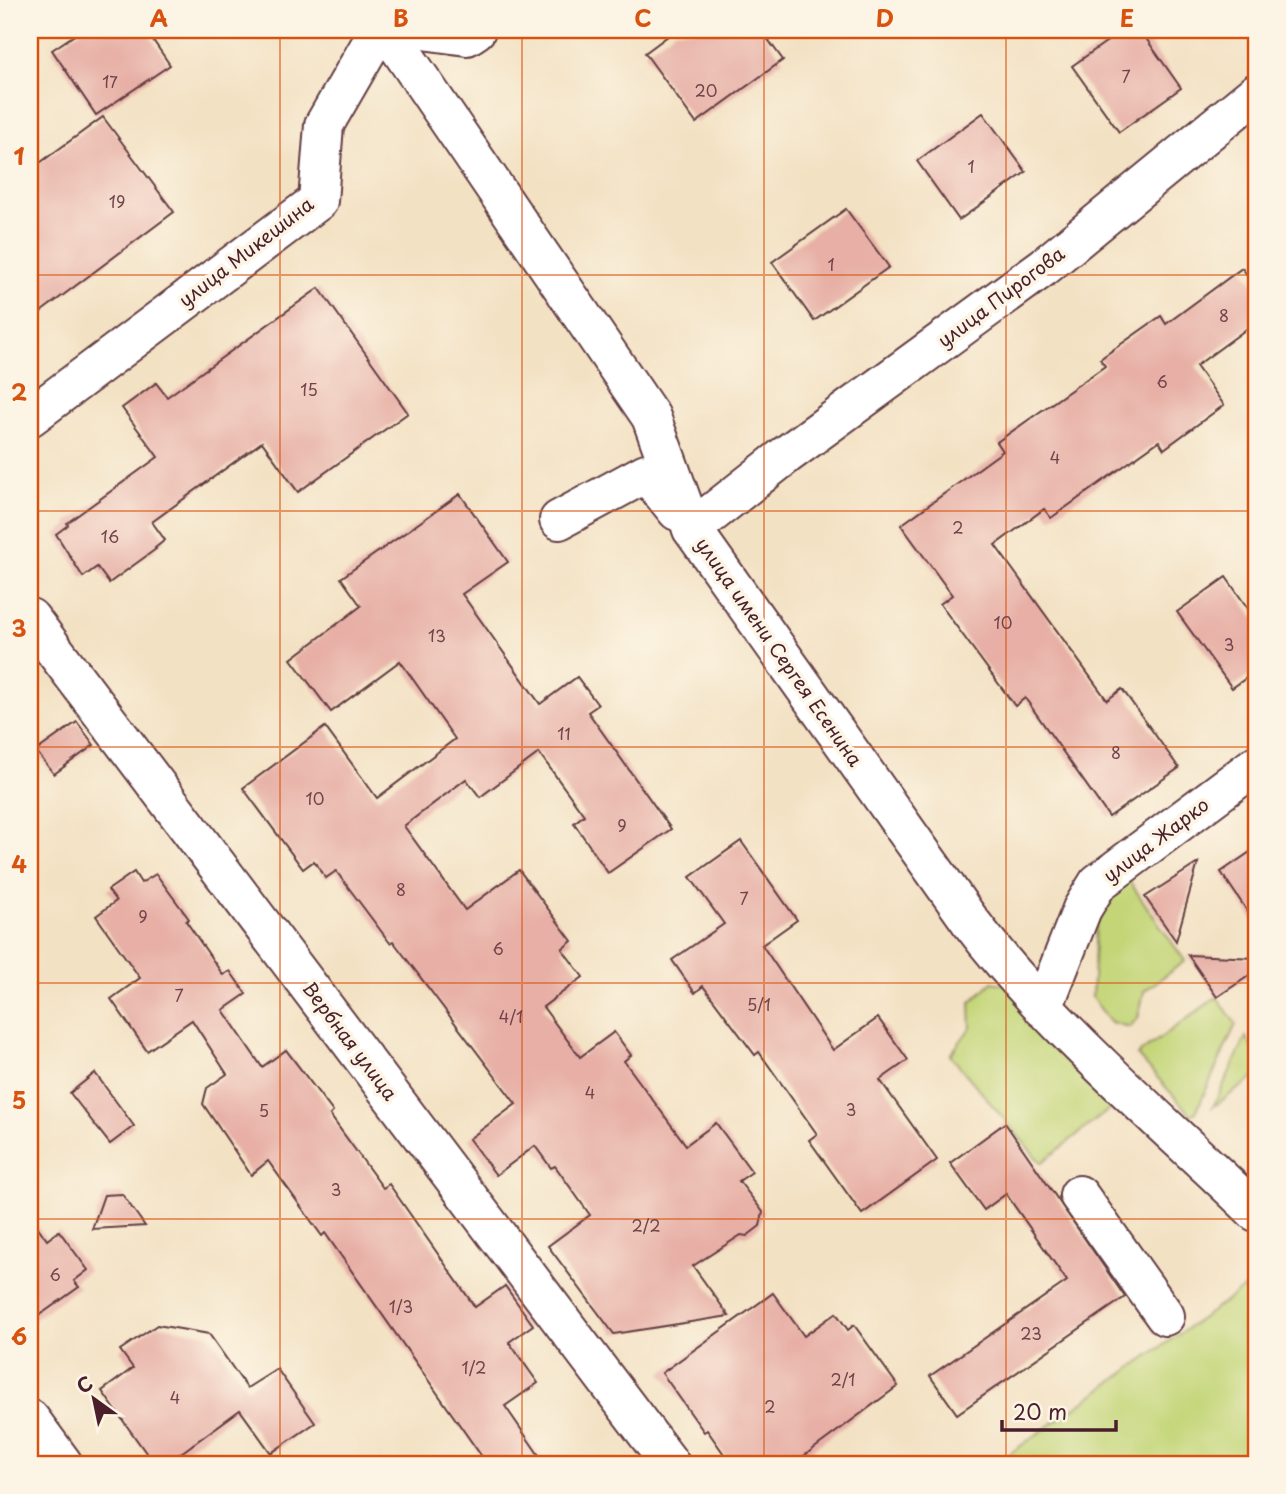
<svg xmlns="http://www.w3.org/2000/svg" width="1286" height="1494" viewBox="0 0 1286 1494" font-family="'Playpen Sans',sans-serif">
  <style>
    .green { fill: #c3d577; stroke: #867a51; stroke-width: 2 }
    .building { fill: #e7afa5 }
    .lines { fill: none; stroke-linecap: round; stroke-linejoin: round }
    .minor-casing { stroke: #633c42; stroke-width: 42 }
    .minor { stroke: #fff; stroke-width: 38 }
    .grid { fill: none; stroke: #d8530f; stroke-width: 2; stroke-opacity: 0.55 }
    .labels { text-anchor: middle; stroke-width: 7; stroke-linejoin: round; paint-order: stroke }
    .number-label { font-size: 16px; fill: #71434a }
    .street-label { font-size: 19px; fill: #4a1f2b; stroke: #fcf5e5 }
    .neatline { fill: none; stroke: #d8530f; stroke-width: 2.5 }
    .grid-label { font-size: 23px; text-anchor: middle; font-weight: bold; fill: #d8530f }
  </style>
  <rect width="100%" height="100%" fill="#fcf5e5"/>
  <filter id="ink" filterUnits="userSpaceOnUse"><feTurbulence type="fractalNoise" baseFrequency=".0143" numOctaves="2"/><feDisplacementMap in="SourceGraphic" scale="14" xChannelSelector="R" yChannelSelector="G"/><feConvolveMatrix kernelMatrix="1 2 1 2 8 2 1 2 1" color-interpolation-filters="sRGB"/></filter>
  <filter id="wash" filterUnits="userSpaceOnUse"><feTurbulence type="fractalNoise" baseFrequency=".00686" numOctaves="4" result="noise"/><feDisplacementMap in="SourceGraphic" scale="28" xChannelSelector="R" yChannelSelector="G"/><feGaussianBlur stdDeviation="1.57" result="paint"/><feColorMatrix in="noise" values="0 0 0 0 0 0 0 0 0 0 0 0 0 0 0 0 0 1.4 0 .05"/><feComposite in="paint" operator="in"/></filter>
  <g filter="url(#wash)">
    <rect width="100%" height="100%" fill="#f3e1c3"/>
    <g class="green">
      <polygon points="1127,878 1185,961 1144,991 1138,1018 1129,1027 1111,1022 1092,998 1096,924"/>
      <polygon points="992,982 1021,987 1111,1108 1041,1163 950,1055 971,1027 970,1003"/>
      <polygon points="1217,997 1236,1024 1196,1112 1191,1115 1137,1055"/>
      <polygon points="1246,1037 1256,1053 1256,1076 1213,1107"/>
      <polygon points="1256,1280 1256,1464 995,1464"/>
    </g>
    <g id="blocks">
      <g class="building">
        <polygon points="82,30 146,30 170,65 96,115 52,50"/>
        <polygon points="676,30 761,30 783,60 696,123 645,53"/>
        <polygon points="1123,30 1140,30 1181,88 1119,132 1072,66"/>
        <polygon points="983,113 1026,172 959,220 917,161"/>
        <polygon points="103,117 174,212 30,320 30,162 41,162"/>
        <polygon points="846,209 889,267 814,321 772,262"/>
        <polygon points="1242,268 1256,287 1256,322 1196,366 1224,405 1164,449 1159,441 1051,518 1044,509 995,545 1107,700 1122,689 1179,768 1109,817 1025,698 1015,706 940,604 952,595 901,525 1003,451 997,442 1105,366 1100,359 1161,316 1166,324"/>
        <polygon points="319,288 408,413 298,492 262,442 152,522 165,540 155,548 156,549 109,583 97,567 83,577 56,534 68,525 67,523 158,457 122,408 156,383 167,397"/>
        <polygon points="460,494 508,562 462,594 540,704 577,677 598,705 588,712 671,829 608,873 574,823 584,815 539,753 480,797 466,779 404,826 465,910 519,870 572,941 562,949 583,977 543,1007 580,1057 614,1032 631,1055 624,1061 686,1145 716,1123 752,1172 739,1181 763,1212 760,1226 747,1236 741,1235 693,1266 729,1316 614,1334 548,1246 590,1215 555,1166 551,1168 535,1146 496,1175 469,1139 516,1104 393,941 390,943 336,871 326,878 314,861 303,869 243,788 325,727 377,798 455,739 400,661 331,712 291,659 361,606 341,578"/>
        <polygon points="1226,577 1256,620 1256,671 1232,688 1177,612"/>
        <polygon points="77,722 94,745 54,774 36,751"/>
        <polygon points="741,841 797,920 762,945 833,1050 878,1018 908,1060 880,1080 937,1160 862,1214 809,1140 817,1134 759,1052 755,1055 703,986 695,993 672,960 724,924 690,877"/>
        <polygon points="1256,848 1256,924 1221,872"/>
        <polygon points="1198,863 1176,941 1145,897"/>
        <polygon points="134,872 141,883 156,874 189,919 186,921 223,975 230,971 246,994 223,1010 262,1067 286,1050 333,1112 330,1115 383,1188 389,1184 475,1307 505,1286 523,1311 533,1325 509,1342 538,1383 505,1406 545,1464 487,1464 325,1233 322,1236 268,1161 251,1175 203,1104 207,1088 227,1074 192,1020 147,1051 111,999 140,978 96,916 116,901 108,890"/>
        <polygon points="1188,955 1256,958 1256,971 1217,997"/>
        <polygon points="95,1073 134,1126 110,1144 70,1093"/>
        <polygon points="1005,1123 1125,1297 957,1414 930,1376 1067,1281 1006,1194 984,1210 950,1163"/>
        <polygon points="122,1194 145,1226 92,1229 104,1195"/>
        <polygon points="30,1216 47,1240 59,1231 88,1270 74,1281 79,1287 30,1322"/>
        <polygon points="773,1293 804,1336 836,1313 848,1330 854,1325 898,1386 793,1464 731,1464 707,1430 704,1432 662,1373"/>
        <polygon points="157,1325 209,1334 247,1388 277,1369 315,1423 271,1453 240,1410 166,1464 154,1464 102,1391 133,1368 120,1350"/>
      </g>
    </g>
  </g>
  <g filter="url(#ink)">
    <use href="#blocks" fill-opacity="0" stroke="#633c42" stroke-width="2"/>
    <g class="lines">
      <g class="minor-casing">
        <g id="minor">
          <path d="M 387,30 L 651,417 L 692,529 L 970,921 C 1051,1028 1159,1118 1256,1212"/>
          <polyline points="423,30 467,36 476,30"/>
          <polyline points="30,417 318,201 324,125 379,30"/>
          <polyline points="559,520 646,473 677,511"/>
          <polyline points="692,529 786,455 1045,266 1256,93"/>
          <polyline points="30,618 670,1464"/>
          <polyline points="1043,1008 1082,909 1098,883 1256,765"/>
          <polyline points="1079,1195 1165,1316"/>
          <polyline points="30,1419 63,1464"/>
        </g>
      </g>
      <use href="#minor" class="minor"/>
    </g>
  </g>
  <path class="grid" d="M 280,30 L 280,1464M 522,30 L 522,1464M 764,30 L 764,1464M 1006,30 L 1006,1464M 30,275 L 1256,275M 30,511 L 1256,511M 30,747 L 1256,747M 30,983 L 1256,983M 30,1219 L 1256,1219"/>
  <g class="labels">
    <g class="number-label">
      <text x="1126" y="83">7</text>
      <text x="110" y="88">17</text>
      <text x="706" y="97">20</text>
      <text x="971" y="173">1</text>
      <text x="117" y="208">19</text>
      <text x="831" y="271">1</text>
      <text x="1224" y="322">8</text>
      <text x="1162" y="388">6</text>
      <text x="309" y="396">15</text>
      <text x="1055" y="464">4</text>
      <text x="958" y="534">2</text>
      <text x="110" y="543">16</text>
      <text x="1003" y="629">10</text>
      <text x="437" y="642">13</text>
      <text x="1229" y="651">3</text>
      <text x="564" y="740">11</text>
      <text x="1116" y="759">8</text>
      <text x="315" y="805">10</text>
      <text x="622" y="832">9</text>
      <text x="401" y="896">8</text>
      <text x="744" y="905">7</text>
      <text x="143" y="923">9</text>
      <text x="498" y="955">6</text>
      <text x="179" y="1002">7</text>
      <text x="759" y="1011">5/1</text>
      <text x="511" y="1023">4/1</text>
      <text x="590" y="1099">4</text>
      <text x="851" y="1116">3</text>
      <text x="264" y="1117">5</text>
      <text x="336" y="1196">3</text>
      <text x="646" y="1232">2/2</text>
      <text x="55" y="1281">6</text>
      <text x="401" y="1313">1/3</text>
      <text x="1031" y="1340">23</text>
      <text x="474" y="1374">1/2</text>
      <text x="843" y="1386">2/1</text>
      <text x="175" y="1404">4</text>
      <text x="770" y="1413">2</text>
    </g>
    <g class="street-label">
      <text transform="translate(246 252) rotate(-38)" y="7">улица Микешина</text>
      <text transform="translate(1001 297) rotate(-37)" y="7">улица Пирогова</text>
      <text transform="translate(779 652) rotate(55)" y="7">улица имени Сергея Есенина</text>
      <text transform="translate(1156 840) rotate(-37)" y="7">улица Жарко</text>
      <text transform="translate(350 1041) rotate(53)" y="7">Вербная улица</text>
    </g>
  </g>
  <rect width="1286" height="1494" fill="none" stroke="#fcf5e5" stroke-width="77"/>
  <g transform="translate(94 1399) rotate(327)" stroke="#fcf5e5" stroke-width="5" paint-order="stroke">
  <path d="M0-5L12 26L0 18L-12 26Z" fill="#4a1f2b"/>
  <text y="-10" font-size="19" font-weight="bold" text-anchor="middle" fill="#4a1f2b">С</text>
  </g>
  <path d="M1002 1420v10h114v-10" fill="none" stroke="#4a1f2b" stroke-width="3.5"/>
  <text x="1013" y="1420" font-size="21" fill="#4a1f2b" stroke="#fcf5e5" stroke-width="5" paint-order="stroke">20 m</text>
  <rect x="38" y="38" width="1210" height="1418" class="neatline"/>
  <g class="grid-label">
    <text x="159" y="27">A</text>
    <text x="401" y="27">B</text>
    <text x="643" y="27">C</text>
    <text x="885" y="27">D</text>
    <text x="1127" y="27">E</text>
    <text x="19" y="165">1</text>
    <text x="19" y="401">2</text>
    <text x="19" y="637">3</text>
    <text x="19" y="873">4</text>
    <text x="19" y="1109">5</text>
    <text x="19" y="1345">6</text>
  </g>
</svg>
